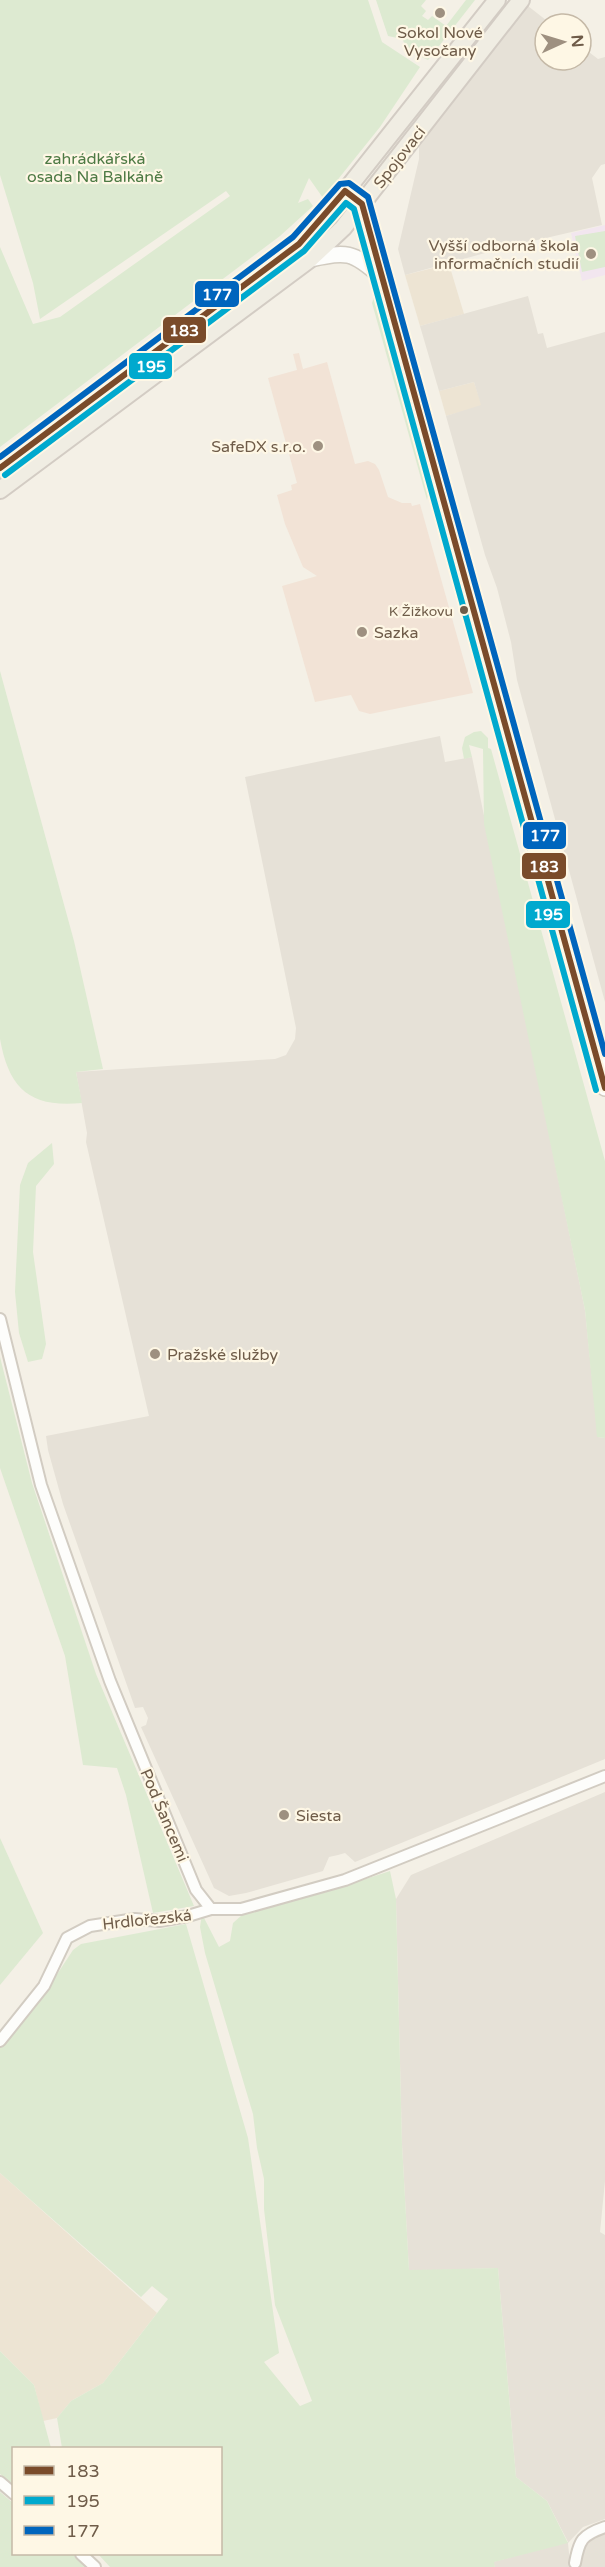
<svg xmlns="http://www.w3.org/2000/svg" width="605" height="2567" viewBox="0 0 605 2567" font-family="'Varela Round',sans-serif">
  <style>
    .residential { fill: #ede4d3 }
    .commercial { fill: #f2e3d6 }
    .industrial { fill: #e6e1d7 }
    .education { fill: #f2e6ef }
    .green { fill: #ddead1 }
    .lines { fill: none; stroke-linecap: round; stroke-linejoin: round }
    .minor-casing { stroke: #d2ccc2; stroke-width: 14 }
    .secondary-casing { stroke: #d1cbc0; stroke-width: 18 }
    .primary-casing { stroke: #d3ccc4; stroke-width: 20 }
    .minor { stroke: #fdfdfb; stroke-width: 10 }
    .secondary { stroke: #fdfdfb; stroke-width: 15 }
    .primary { stroke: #f0ede3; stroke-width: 16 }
    .bus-1-casing { stroke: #fef7e5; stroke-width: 10 }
    .bus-2-casing { stroke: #fef7e5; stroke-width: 10 }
    .bus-3-casing { stroke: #fef7e5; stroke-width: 10 }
    .bus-1 { stroke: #7a4b2a; stroke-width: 6 }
    .bus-2 { stroke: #00a9ce; stroke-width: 6 }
    .bus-3 { stroke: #0065bd; stroke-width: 6 }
    .poi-dot { fill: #9e9080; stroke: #fef7e5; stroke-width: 2 }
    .bus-dot { fill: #6f5c49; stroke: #fef7e5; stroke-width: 2 }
    .labels { text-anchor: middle; stroke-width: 4.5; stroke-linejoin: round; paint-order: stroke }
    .bus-label { font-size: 14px; fill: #6f5c49; stroke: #fef7e5; text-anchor: end }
    .poi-label { font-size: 16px; fill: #6f5c49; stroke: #fef7e5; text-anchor: start }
    .street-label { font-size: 16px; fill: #6f5c49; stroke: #fef7e5 }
    .park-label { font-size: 16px; fill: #4d7a44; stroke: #fef7e5 }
    .line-badge { stroke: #fef7e5; stroke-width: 2 }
    .badge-label { font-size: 16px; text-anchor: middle; font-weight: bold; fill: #fff }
  </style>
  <rect width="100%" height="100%" fill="#f4f0e6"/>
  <g class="residential">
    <polygon points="449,264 464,314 420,326 405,275"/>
    <polygon points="474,382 482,406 446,416 439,391"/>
    <polygon points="0,2173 157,2313 103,2383 71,2401 57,2418 43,2421 34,2385 0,2351"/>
  </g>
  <polygon class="commercial" points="299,353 303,369 327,362 355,464 368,461 375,464 379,470 388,497 402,503 411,503 412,506 420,504 473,693 370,714 359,711 351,695 315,702 282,586 317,576 303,567 285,524 277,495 292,490 291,485 297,483 268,378 297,370 293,354"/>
  <g class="industrial">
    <polygon points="528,6 551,24 545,24 545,60 581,60 581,46 598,59 605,57 605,164 601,165 592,178 602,225 507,247 405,275 398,249 419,159 419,146"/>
    <polygon points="528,296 538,334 543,333 547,348 605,332 605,1002 517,680 511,642 497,588 485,555 446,416 481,405 474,382 439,391 420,326"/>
    <polygon points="440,736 445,762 472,757 585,1310 598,1437 605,1438 605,1759 355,1862 345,1853 338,1855 329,1857 323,1871 246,1893 229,1896 214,1888 141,1727 146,1725 148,1718 143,1707 135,1708 63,1504 48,1450 46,1436 149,1416 86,1142 87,1133 76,1072 275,1059 286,1055 295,1039 296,1028 245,777"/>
    <polygon points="605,1792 605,2181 600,2232 605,2235 605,2519 583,2527 568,2543 570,2564 592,2540 605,2533 605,2567 495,2567 493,2562 568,2542 547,2501 516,2477 498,2268 409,2271 402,2144 396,1899 411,1875"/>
  </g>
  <polygon class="education" points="605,225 605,275 582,281 571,233"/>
  <g class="green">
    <polygon points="0,0 368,0 382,42 420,67 380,127 323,198 309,178 298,203 308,199 313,206 280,236 0,447 0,247 33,324 60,317 230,196 226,191 40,319 33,283 0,175"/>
    <polygon points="376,0 426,0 421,6 426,11 422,16 428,20 432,16 446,26 466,0 475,0 428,60 409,51 402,39 388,36"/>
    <polygon points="605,231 605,267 582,272 575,236"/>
    <polygon points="374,297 428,495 427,500 372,303"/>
    <path d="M 0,671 L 74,941 L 103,1069 L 76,1072 L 82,1103 C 30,1108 9,1089 0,1039 Z"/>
    <polygon points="481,731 488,738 488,748 491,749 605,1161 605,1438 597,1437 585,1310 484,824 483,749 469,745 472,757 464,759 462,748 465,737 474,732"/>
    <polygon points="52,1143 54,1164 36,1186 33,1252 46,1344 42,1359 28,1362 19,1333 15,1292 20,1185 28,1163"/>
    <polygon points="0,1357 32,1483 96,1674 194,1906 153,1913 126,1795 117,1768 83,1765 65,1656 0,1468"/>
    <polygon points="0,1838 43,1933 0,1985"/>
    <polygon points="390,1871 396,1899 402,2144 409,2270 498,2268 516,2477 547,2501 568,2543 494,2562 495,2567 110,2567 98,2554 220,2554 220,2448 62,2448 57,2418 71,2401 103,2383 168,2299 152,2286 141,2297 0,2173 0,2047 35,2008 73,1950 81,1944 186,1924 248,2138 279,2353 264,2362 300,2406 312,2401 275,2305 264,2209 264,2179 257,2148 253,2114 205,1953 200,1927 202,1914 219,1947 230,1941 233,1923 242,1915 326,1892"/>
    <polygon points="0,2351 34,2385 51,2448 14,2448 13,2485 0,2474"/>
    <polygon points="0,2492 13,2503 14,2554 72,2554 87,2567 0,2567"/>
  </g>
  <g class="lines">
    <g class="minor-casing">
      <g id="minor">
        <polyline points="0,1319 41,1485 110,1681 196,1890 211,1909"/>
        <polyline points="0,2041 44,1986 67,1938 90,1926 135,1919 159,1921 188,1916 211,1909 241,1909 345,1880 605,1776"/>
        <polyline points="0,2482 14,2494"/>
        <polyline points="81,2554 95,2567"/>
        <path d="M 575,2563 C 579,2540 582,2535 605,2527"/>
      </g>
    </g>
    <g class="secondary-casing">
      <g id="secondary">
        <polyline points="345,191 362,204 380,276 605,1088"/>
        <path d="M 310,259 C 346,252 351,250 380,276"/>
      </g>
    </g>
    <g class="primary-casing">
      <g id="primary">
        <polyline points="0,468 299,244 328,213 497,0"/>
        <polyline points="0,490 310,259 343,228 521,0"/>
      </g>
    </g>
    <use href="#minor" class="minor"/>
    <use href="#secondary" class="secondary"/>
    <use href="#primary" class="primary"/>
    <g class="bus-1-casing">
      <polyline id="bus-1" points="0,468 299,244 345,191 362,204 605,1088"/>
    </g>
    <g class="bus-2-casing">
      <polyline id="bus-2" points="5,475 304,251 346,203 354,209 596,1090"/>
    </g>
    <g class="bus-3-casing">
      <polyline id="bus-3" points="0,457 293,237 340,184 349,183 368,197 605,1054"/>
    </g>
    <use href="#bus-1" class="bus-1"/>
    <use href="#bus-2" class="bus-2"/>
    <use href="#bus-3" class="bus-3"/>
  </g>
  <g class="poi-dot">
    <circle cx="440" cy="13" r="6"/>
    <circle cx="591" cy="254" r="6"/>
    <circle cx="318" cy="446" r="6"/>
    <circle cx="362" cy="632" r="6"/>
    <circle cx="155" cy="1354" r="6"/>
    <circle cx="284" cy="1815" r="6"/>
  </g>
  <circle class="bus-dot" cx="464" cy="610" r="5"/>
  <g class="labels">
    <g class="bus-label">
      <text x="453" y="616">K Žižkovu</text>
    </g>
    <g class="poi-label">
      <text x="440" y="38" text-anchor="middle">Sokol Nové<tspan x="440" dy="18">Vysočany</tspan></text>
      <text x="579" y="251" text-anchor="end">Vyšší odborná škola<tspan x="579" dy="18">informačních studií</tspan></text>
      <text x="306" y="452" text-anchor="end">SafeDX s.r.o.</text>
      <text x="374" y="638">Sazka</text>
      <text x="167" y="1360">Pražské služby</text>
      <text x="296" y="1821">Siesta</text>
    </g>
    <g class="street-label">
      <text transform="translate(399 157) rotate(-52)" y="6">Spojovací</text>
      <text transform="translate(165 1815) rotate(67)" y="6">Pod Šancemi</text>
      <text transform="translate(147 1919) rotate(-6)" y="6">Hrdlořezská</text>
    </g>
    <g class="park-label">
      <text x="95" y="164">zahrádkářská<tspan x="95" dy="18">osada Na Balkáně</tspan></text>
    </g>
  </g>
  <g class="line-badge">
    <rect x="194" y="280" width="46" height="28" rx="6" fill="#0065bd"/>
    <rect x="162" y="316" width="45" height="28" rx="6" fill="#7a4b2a"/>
    <rect x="128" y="352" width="45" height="28" rx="6" fill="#00a9ce"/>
    <rect x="522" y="821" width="45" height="29" rx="6" fill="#0065bd"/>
    <rect x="521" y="852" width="46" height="28" rx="6" fill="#7a4b2a"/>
    <rect x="525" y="900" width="46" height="29" rx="6" fill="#00a9ce"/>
  </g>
  <g class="badge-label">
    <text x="217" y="300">177</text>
    <text x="184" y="336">183</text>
    <text x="151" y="372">195</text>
    <text x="545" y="841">177</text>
    <text x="544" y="872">183</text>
    <text x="548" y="920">195</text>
  </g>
  <rect x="12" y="2447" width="210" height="108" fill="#fef7e5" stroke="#c5b9a7" stroke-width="1.5"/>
  <rect x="24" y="2466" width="30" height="9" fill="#7a4b2a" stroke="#c5b9a7" stroke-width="1.5"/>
  <text x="66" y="2477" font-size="18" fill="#6f5c49">183</text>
  <rect x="24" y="2496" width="30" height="9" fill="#00a9ce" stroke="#c5b9a7" stroke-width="1.5"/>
  <text x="66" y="2507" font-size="18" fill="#6f5c49">195</text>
  <rect x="24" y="2526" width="30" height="9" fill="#0065bd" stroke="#c5b9a7" stroke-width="1.5"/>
  <text x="66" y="2537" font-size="18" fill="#6f5c49">177</text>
  <g transform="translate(563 42) rotate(86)"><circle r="28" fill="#fef7e5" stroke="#c5b9a7" stroke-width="1.5"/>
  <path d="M0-4.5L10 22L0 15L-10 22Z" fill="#9e9080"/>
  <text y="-9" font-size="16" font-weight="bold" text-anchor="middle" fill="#6f5c49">N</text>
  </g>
</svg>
